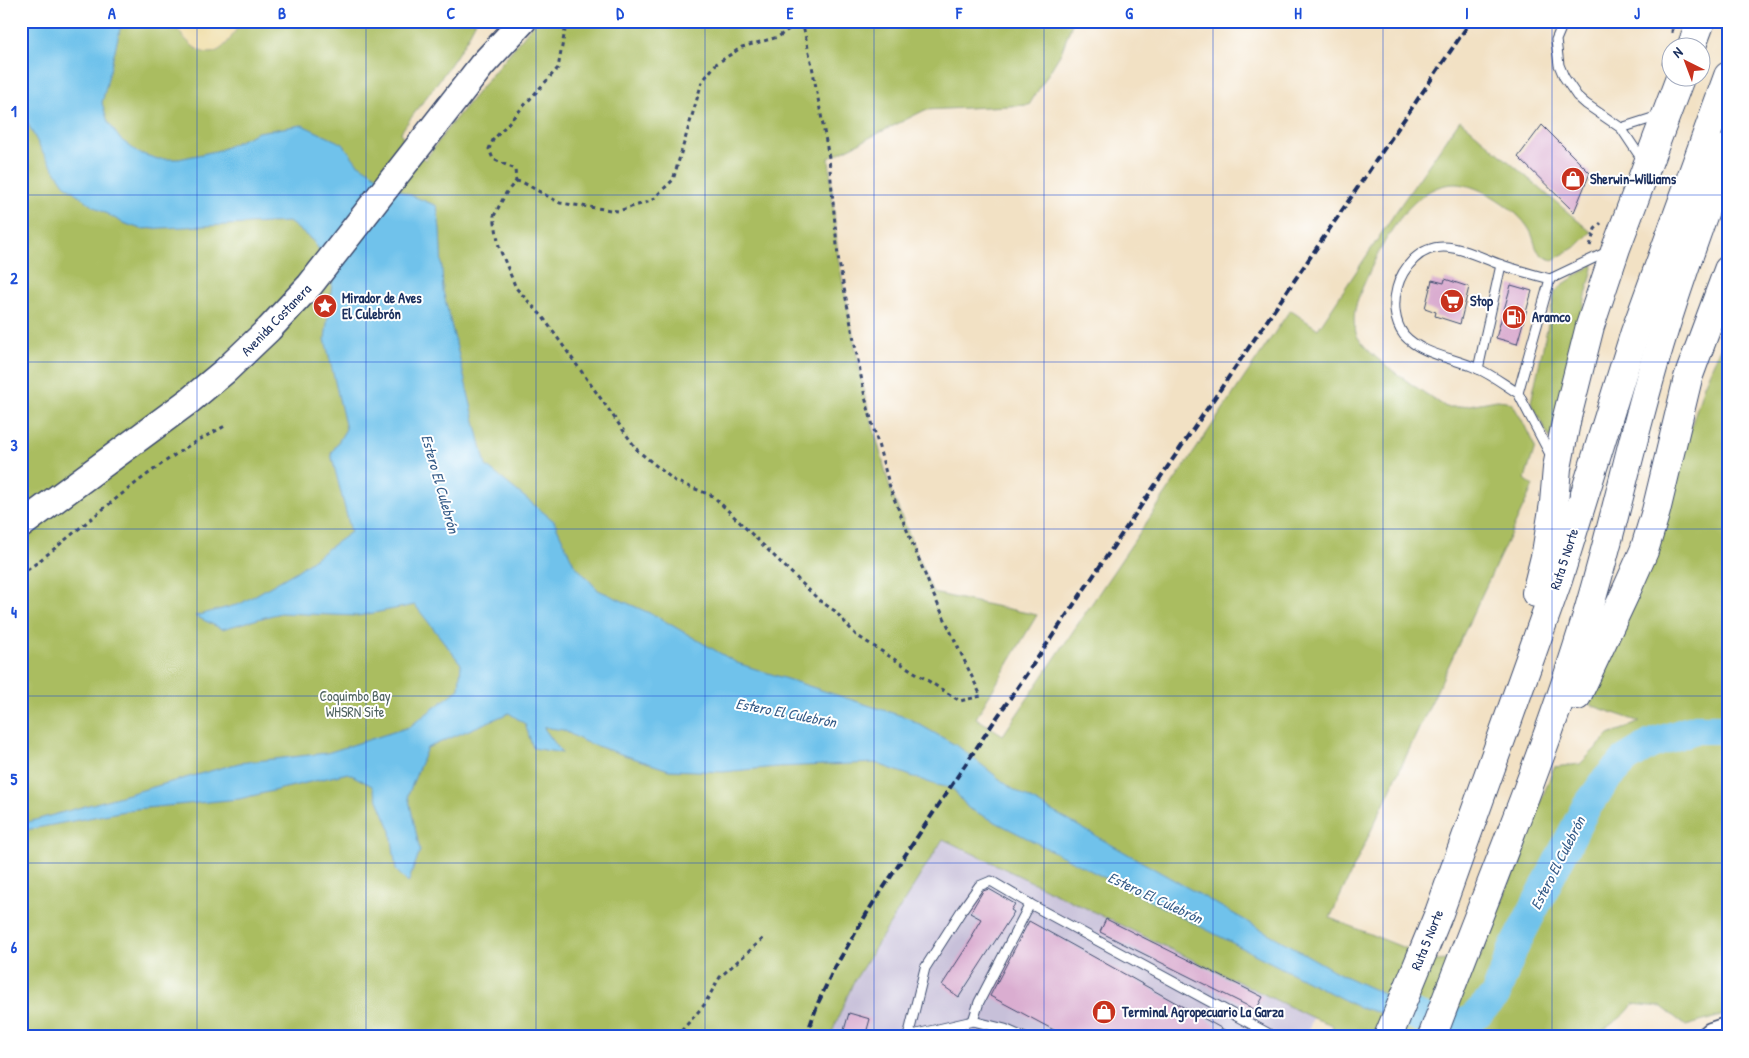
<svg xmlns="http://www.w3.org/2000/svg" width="1749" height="1058" viewBox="0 0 1749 1058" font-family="'Patrick Hand',sans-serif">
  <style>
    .industrial { fill: #c7c0d9 }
    .green { fill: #aabd61; stroke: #627660 }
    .sand { fill: #eeda9e; stroke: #84847e }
    .water { fill: #6fc2eb; stroke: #4578a4 }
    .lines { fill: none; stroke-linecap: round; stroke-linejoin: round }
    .river { stroke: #6fc2eb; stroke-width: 30 }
    .building { fill: #daadd0 }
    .lane-casing { stroke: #3b4a6d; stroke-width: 11 }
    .street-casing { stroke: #3b4a6d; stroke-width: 19 }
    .primary-casing { stroke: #3b4a6d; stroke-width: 29 }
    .highway-casing { stroke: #3b4a6d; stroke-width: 30 }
    .path { stroke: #3b4a6d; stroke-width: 3; stroke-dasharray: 4 4; stroke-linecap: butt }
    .lane { stroke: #fff; stroke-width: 9 }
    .street { stroke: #fff; stroke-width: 16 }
    .primary { stroke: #fff; stroke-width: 26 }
    .highway { stroke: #fff; stroke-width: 28 }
    .rail { stroke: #1b2f5e; stroke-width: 4; stroke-dasharray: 8 4; stroke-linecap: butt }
    .grid { fill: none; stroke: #1d4ed8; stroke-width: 1; stroke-opacity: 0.55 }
    .labels { text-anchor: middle; stroke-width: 4; stroke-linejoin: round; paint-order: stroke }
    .poi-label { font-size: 14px; font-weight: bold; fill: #1b2f5e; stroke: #fff; text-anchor: start }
    .street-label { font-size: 14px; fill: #1b2f5e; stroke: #fff }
    .park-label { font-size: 14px; fill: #4d615f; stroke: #fff }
    .water-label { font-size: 15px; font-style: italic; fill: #345b88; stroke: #fff }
    .neatline { fill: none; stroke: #1d4ed8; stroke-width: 2 }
    .grid-label { font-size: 16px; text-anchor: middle; font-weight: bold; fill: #1d4ed8 }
  </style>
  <rect width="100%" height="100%" fill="#fff"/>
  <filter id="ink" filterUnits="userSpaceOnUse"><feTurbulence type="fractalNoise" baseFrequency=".02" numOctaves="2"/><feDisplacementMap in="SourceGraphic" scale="10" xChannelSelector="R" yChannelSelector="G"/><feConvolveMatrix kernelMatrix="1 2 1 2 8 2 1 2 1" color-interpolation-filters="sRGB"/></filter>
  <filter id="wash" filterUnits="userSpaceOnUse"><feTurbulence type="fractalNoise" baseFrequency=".0096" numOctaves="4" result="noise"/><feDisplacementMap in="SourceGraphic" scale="20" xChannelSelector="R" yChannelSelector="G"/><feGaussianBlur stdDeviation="1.12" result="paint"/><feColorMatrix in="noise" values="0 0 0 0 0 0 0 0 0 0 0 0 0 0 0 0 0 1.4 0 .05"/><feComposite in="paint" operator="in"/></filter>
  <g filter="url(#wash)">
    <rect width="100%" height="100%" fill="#f2e1c4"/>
    <polygon class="industrial" points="943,839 1313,1018 1306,1037 830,1037 853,983"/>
    <g class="green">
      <path d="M 21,21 L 238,21 L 239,24 L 241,21 L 476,21 C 457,62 426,95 401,132 L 403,139 L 425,160 L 448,128 L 536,21 L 1073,21 L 1061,53 L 1029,105 L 925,110 L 829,158 L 838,257 L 865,397 L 891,491 L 933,593 L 1037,615 L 976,718 L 1003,735 L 1290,310 L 1318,329 L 1395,213 L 1460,120 L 1591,232 L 1577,246 L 1553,260 C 1531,253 1538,244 1529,229 C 1517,209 1480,185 1457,184 C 1414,182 1383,241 1368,275 C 1360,293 1350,312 1356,333 C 1363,355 1425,393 1446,407 L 1458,407 L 1497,400 L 1507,401 L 1513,405 L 1522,420 L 1535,447 L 1525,479 L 1533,486 L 1330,918 L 1437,961 L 1481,956 L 1554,767 L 1580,764 L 1609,735 L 1640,722 L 1590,705 L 1661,523 L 1704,385 L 1728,330 L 1728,1014 L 1686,1026 L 1662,1007 L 1633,1004 C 1624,1019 1607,1025 1595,1037 L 1329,1037 L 1333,1025 L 1313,1018 L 943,839 L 853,983 L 830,1037 L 21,1037 Z"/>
      <polygon points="1594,264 1550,439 1531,402 1555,292 1562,285"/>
    </g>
    <path class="sand" d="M 171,21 L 241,21 C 236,29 232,38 226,44 C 204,68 184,38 171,21 Z"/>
    <polygon class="water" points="21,21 122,21 102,103 108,122 120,139 139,153 158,159 179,159 220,150 258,132 302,125 343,144 357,163 403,192 437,206 440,229 443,291 486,466 554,521 574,564 598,590 656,616 737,663 908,718 959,747 1011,788 1342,975 1416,1009 1451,1028 1411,1021 1358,1007 968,808 954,790 947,787 936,785 875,763 776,767 723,772 669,770 585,742 563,730 543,727 562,753 533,748 525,724 509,713 427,748 408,795 420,851 408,883 396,870 391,831 372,786 348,773 239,799 135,809 21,831 21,824 239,763 327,753 409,727 459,689 461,664 415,605 358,616 280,613 222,629 195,616 240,604 297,571 351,532 331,454 346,429 325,339 334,269 312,240 289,222 141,229 123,223 91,205 64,184 42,151 26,120 21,116"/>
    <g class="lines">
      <polyline class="river" points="1412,1014 1451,1028 1472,1019 1495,996 1513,949 1585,809 1606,780 1626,759 1651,744 1695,729 1728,729"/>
    </g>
    <g id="blocks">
      <g class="building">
        <polygon points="1542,125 1590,173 1574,212 1518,157"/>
        <polygon points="1445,279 1469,287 1460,324 1435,316 1436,312 1425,308 1432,280 1444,283"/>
        <polygon points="1511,285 1532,291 1517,344 1496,338"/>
        <polygon points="989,889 1015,904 1011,910 1014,912 959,997 942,985 973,937 971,936 981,919 970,913 983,891"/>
        <polygon points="1106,919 1263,997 1256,1010 1100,932"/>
        <polygon points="1029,921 1094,957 1237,1037 1067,1037 990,996"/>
        <polygon points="849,1013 870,1019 865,1037 842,1037"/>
      </g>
    </g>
  </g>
  <g filter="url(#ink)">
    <use href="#blocks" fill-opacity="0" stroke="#3b4a6d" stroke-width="1"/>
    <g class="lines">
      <g class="lane-casing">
        <g id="lane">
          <polyline points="1564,21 1556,40 1559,65 1564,77 1577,96 1586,104 1621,128 1643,161"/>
          <polyline points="1621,128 1662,115"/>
          <polyline points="1478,369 1501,265"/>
          <path d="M 1518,393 C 1505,385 1491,374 1476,368 C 1453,358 1421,354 1404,335 C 1394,322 1393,303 1397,288 C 1400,276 1406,267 1414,259 C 1440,234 1471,254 1499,264 C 1515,270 1533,274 1550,279"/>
          <polyline points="1552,458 1518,393 1550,279 1609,251"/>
          <polyline points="908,1036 973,1021"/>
          <polyline points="908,1037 925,968 962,910 979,886 991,881 1030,904"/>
          <polyline points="1023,1037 1005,1029 973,1021 979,1002 1030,904 1275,1037"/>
        </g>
      </g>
      <g class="street-casing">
        <polyline id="street" points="1703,1037 1710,1031 1728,1025"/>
      </g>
      <g class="primary-casing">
        <polyline id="primary" points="21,525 189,401 225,371 269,329 310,285 482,65 523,21"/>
      </g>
      <g class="highway-casing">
        <g id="highway">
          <polyline points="1691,48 1701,21"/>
          <polyline points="1536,593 1546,553 1554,503 1557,468 1567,417 1590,326 1616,248 1680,78"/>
          <polyline points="1577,696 1624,596 1644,551 1656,511 1688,378 1728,270"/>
          <polyline points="1388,1037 1439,913 1558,580 1635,332 1728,76"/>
          <path d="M 1432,1037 C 1482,903 1539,771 1581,635 C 1610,543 1629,449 1656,357 C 1677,286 1702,217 1728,148"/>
        </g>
      </g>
      <g class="path">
        <polyline points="568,21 566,25 558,68 493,140 489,149 493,159 515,169 516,181 506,193 494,216 499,247 516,288 542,316 638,451 675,481 713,496 820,601 835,611 856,635 960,701 981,696 933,594 891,491 865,397 838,257 829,158 812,66 802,21"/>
        <polyline points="916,21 924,24"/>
        <polyline points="1672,33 1673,21"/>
        <polyline points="1663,64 1669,49"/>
        <polyline points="516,181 522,182 560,203 618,211 651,201 673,180 702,82 716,64 742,47 778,37 800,21"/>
        <polyline points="1590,246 1595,229 1601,223"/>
        <path d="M 21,575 C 76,533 127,486 185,448 C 198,440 212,433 225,426"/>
        <polyline points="676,1037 704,1005 720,977 765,937"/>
      </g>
      <use href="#lane" class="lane"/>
      <use href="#street" class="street"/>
      <use href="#primary" class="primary"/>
      <use href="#highway" class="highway"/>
      <polyline class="rail" points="806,1037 818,1003 834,969 870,908 983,738 1471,21"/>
    </g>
  </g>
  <path class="grid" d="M 197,21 L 197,1037M 366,21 L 366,1037M 536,21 L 536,1037M 705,21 L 705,1037M 874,21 L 874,1037M 1044,21 L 1044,1037M 1213,21 L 1213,1037M 1383,21 L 1383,1037M 1552,21 L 1552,1037M 21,195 L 1728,195M 21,362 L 1728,362M 21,529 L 1728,529M 21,696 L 1728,696M 21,863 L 1728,863"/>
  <defs>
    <g id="shop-disc" transform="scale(1.25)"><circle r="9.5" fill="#c8321e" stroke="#fff"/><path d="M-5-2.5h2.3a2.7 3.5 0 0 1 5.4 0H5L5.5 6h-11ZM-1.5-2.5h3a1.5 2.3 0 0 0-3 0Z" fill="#fff"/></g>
    <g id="supermarket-disc" transform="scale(1.25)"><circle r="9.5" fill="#c8321e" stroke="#fff"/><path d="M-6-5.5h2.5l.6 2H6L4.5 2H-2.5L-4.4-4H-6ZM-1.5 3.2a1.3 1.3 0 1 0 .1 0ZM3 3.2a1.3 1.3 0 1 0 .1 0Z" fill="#fff"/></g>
    <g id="sight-disc" transform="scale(1.25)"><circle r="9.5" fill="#c8321e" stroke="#fff"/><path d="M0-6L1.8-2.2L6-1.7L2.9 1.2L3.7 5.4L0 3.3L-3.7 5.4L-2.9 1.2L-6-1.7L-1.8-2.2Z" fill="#fff"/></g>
    <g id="fuel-disc" transform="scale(1.25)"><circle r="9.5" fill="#c8321e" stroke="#fff"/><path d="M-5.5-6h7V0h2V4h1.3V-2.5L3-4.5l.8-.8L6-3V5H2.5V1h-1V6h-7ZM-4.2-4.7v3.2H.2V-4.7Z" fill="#fff"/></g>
  </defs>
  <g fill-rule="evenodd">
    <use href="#shop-disc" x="1573" y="179"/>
    <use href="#supermarket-disc" x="1452" y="301"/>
    <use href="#sight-disc" x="325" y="306"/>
    <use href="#fuel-disc" x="1514" y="317"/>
    <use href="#shop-disc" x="1104" y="1012"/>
  </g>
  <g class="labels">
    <g class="poi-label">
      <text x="1590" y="184">Sherwin-Williams</text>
      <text x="342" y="303">Mirador de Aves<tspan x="342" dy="16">El Culebrón</tspan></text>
      <text x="1470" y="306">Stop</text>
      <text x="1532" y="322">Aramco</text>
      <text x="1122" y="1017">Terminal Agropecuario La Garza</text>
    </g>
    <g class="street-label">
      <text transform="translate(276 320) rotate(-46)" y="5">Avenida Costanera</text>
      <text transform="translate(1564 559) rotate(-72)" y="5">Ruta 5 Norte</text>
      <text transform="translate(1427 940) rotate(-68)" y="5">Ruta 5 Norte</text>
    </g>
    <g class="park-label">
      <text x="355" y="701">Coquimbo Bay<tspan x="355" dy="16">WHSRN Site</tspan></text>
    </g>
    <g class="water-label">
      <text transform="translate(440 484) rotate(74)" y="5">Estero El Culebrón</text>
      <text transform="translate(786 713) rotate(11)" y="5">Estero El Culebrón</text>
      <text transform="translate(1558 863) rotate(-63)" y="5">Estero El Culebrón</text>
      <text transform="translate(1155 898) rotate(25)" y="5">Estero El Culebrón</text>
    </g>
  </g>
  <rect width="1749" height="1058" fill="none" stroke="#fff" stroke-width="55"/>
  <g transform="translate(1686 62) rotate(318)"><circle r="24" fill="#ffffff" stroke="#a4acbf"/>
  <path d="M0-4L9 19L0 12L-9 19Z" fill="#c8321e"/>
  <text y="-8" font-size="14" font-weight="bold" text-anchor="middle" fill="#1b2f5e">N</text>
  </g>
  <rect x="28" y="28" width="1694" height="1002" class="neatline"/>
  <g class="grid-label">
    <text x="112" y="19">A</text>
    <text x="282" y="19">B</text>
    <text x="451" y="19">C</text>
    <text x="620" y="19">D</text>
    <text x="790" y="19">E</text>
    <text x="959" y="19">F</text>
    <text x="1129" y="19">G</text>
    <text x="1298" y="19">H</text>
    <text x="1467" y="19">I</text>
    <text x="1637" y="19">J</text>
    <text x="14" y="117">1</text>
    <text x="14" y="284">2</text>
    <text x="14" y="451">3</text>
    <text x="14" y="618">4</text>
    <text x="14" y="785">5</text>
    <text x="14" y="953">6</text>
  </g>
</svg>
